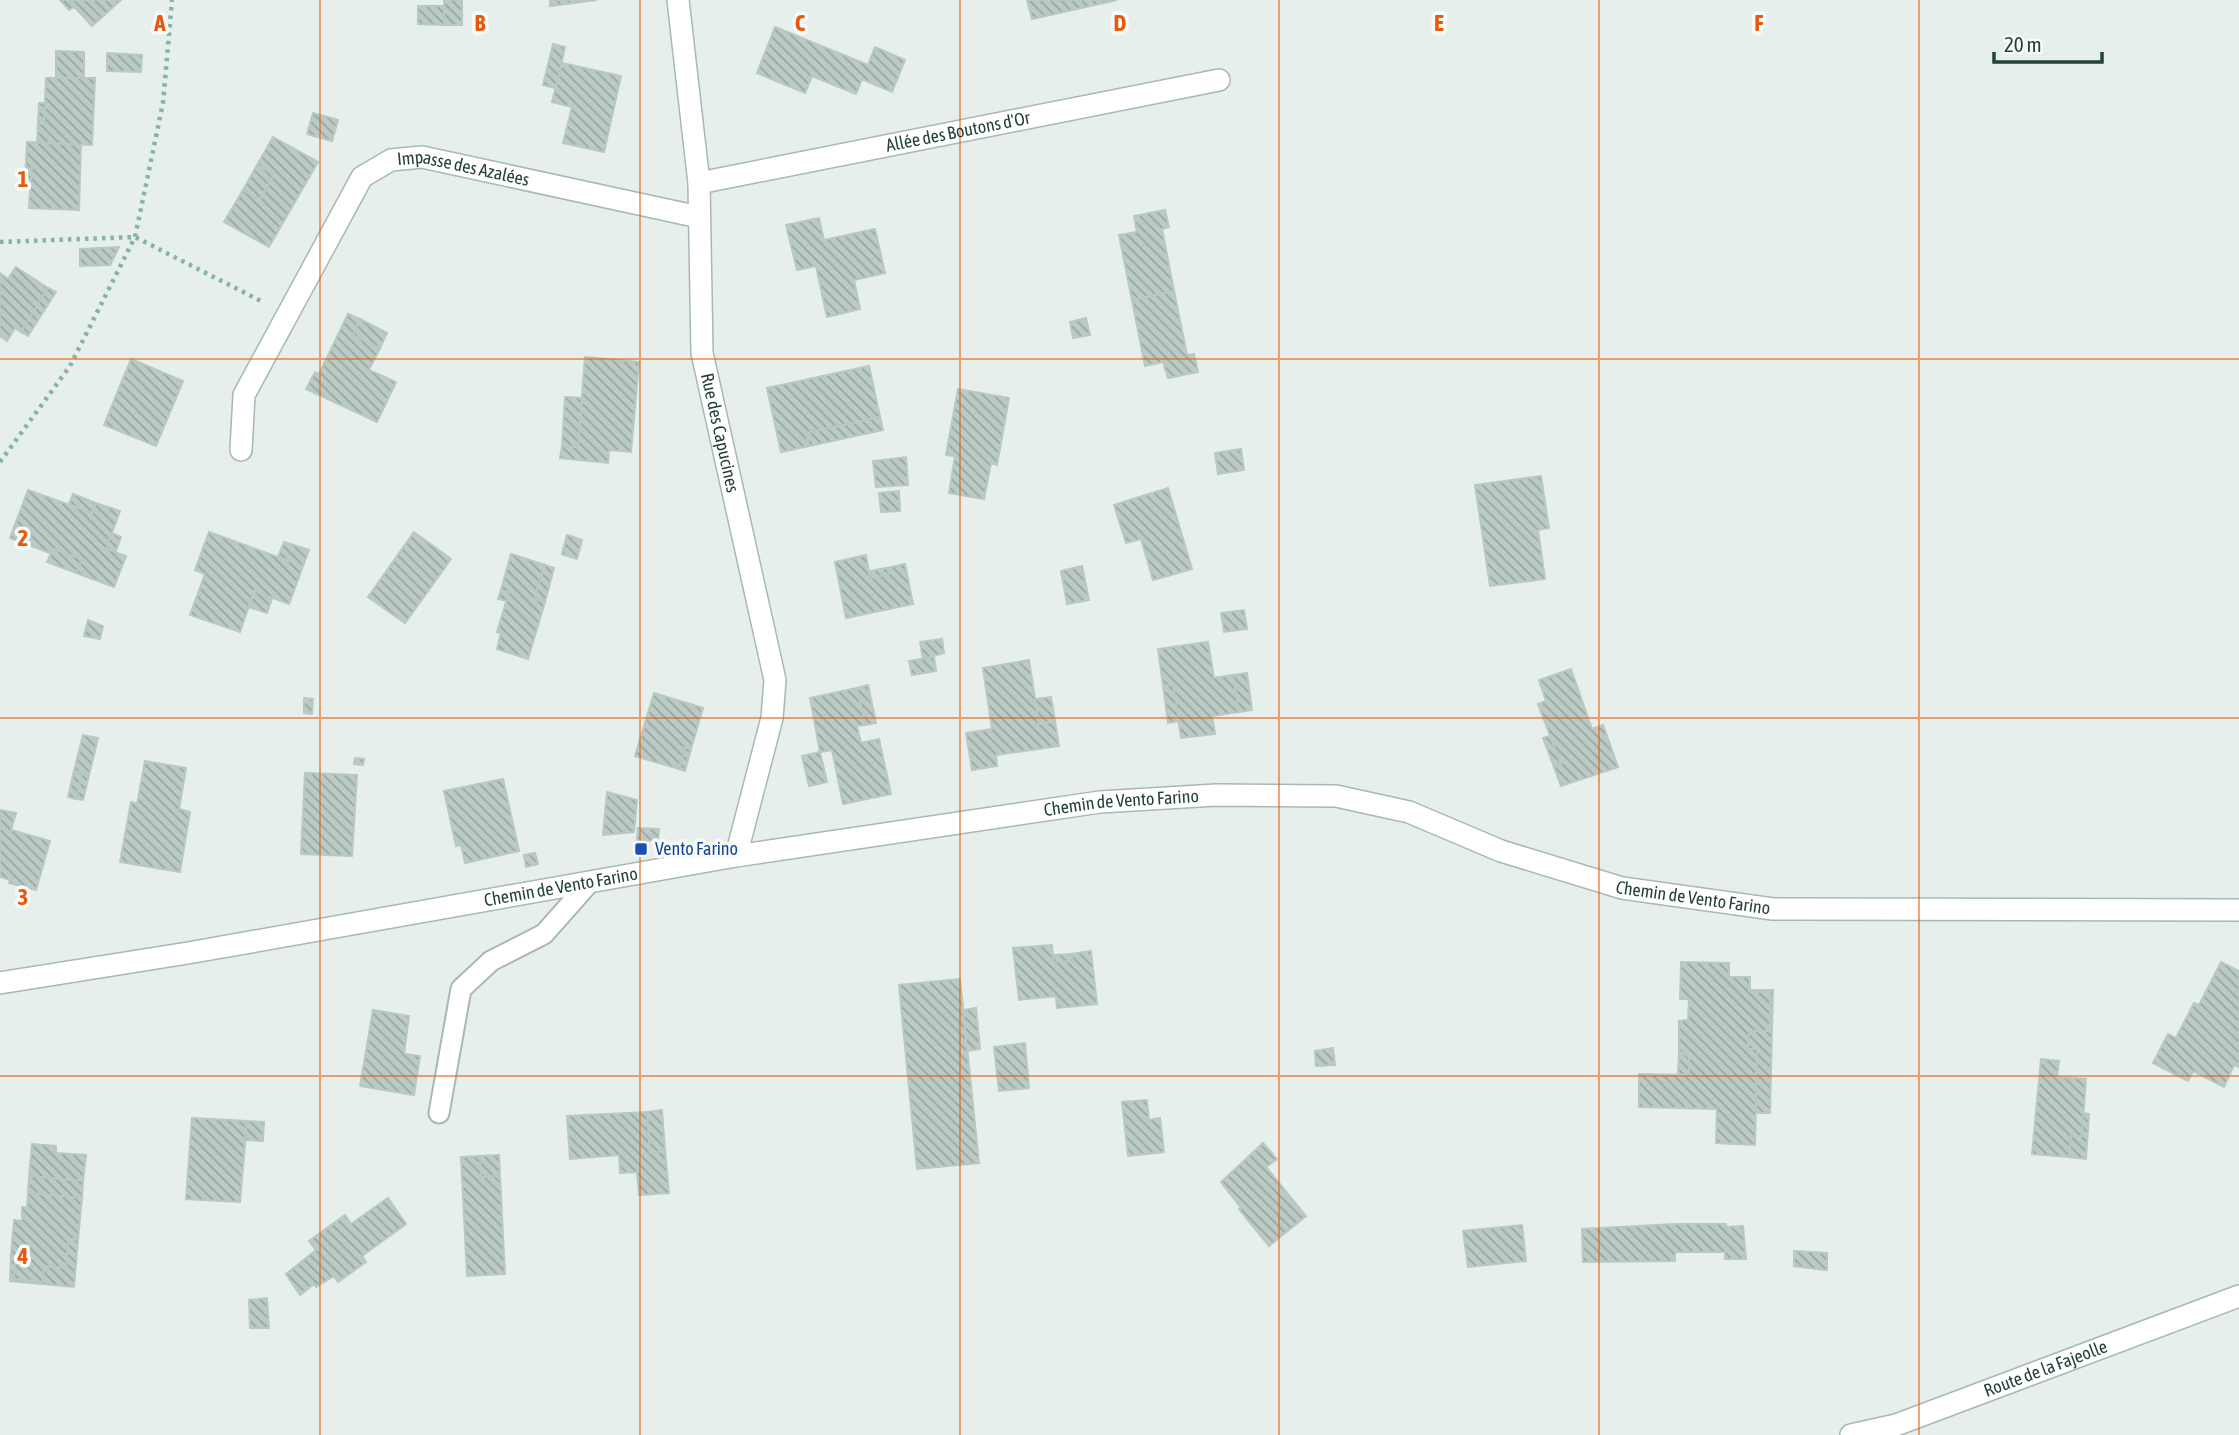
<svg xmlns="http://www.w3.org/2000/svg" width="2239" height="1435" viewBox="0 0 2239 1435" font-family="'Asap Condensed',sans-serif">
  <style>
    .building { fill: url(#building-back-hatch); stroke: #b8c9c2; stroke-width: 2 }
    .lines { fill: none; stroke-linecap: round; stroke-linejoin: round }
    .service-casing { stroke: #a8b8b2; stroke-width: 23 }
    .minor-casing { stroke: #a8b8b2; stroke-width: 24 }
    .tertiary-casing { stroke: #a8b8b2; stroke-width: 24 }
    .path { stroke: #86b3a5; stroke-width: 4.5; stroke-dasharray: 3.5 5; stroke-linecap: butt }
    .service { stroke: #fff; stroke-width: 19 }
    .minor { stroke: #fff; stroke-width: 21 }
    .tertiary { stroke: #fff; stroke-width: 21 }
    .grid { fill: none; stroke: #e8590c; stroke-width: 2; stroke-opacity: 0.55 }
    .transit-dot { fill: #1a4fb4; stroke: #f7fbf9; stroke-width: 2.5 }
    .labels { text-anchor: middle; stroke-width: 7; stroke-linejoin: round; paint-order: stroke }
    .street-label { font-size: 18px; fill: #24423a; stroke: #f7fbf9 }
    .transit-label { font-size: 18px; fill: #164399; stroke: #f7fbf9; text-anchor: start }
    .grid-label { font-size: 23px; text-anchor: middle; font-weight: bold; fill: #e8590c; stroke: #f7fbf9; stroke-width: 7; stroke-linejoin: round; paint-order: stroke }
  </style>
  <defs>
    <pattern id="building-back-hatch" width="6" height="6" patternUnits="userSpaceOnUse" patternTransform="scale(1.75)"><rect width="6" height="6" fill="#bbcac4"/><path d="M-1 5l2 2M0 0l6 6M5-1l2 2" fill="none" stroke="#98a6a0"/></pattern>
  </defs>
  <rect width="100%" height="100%" fill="#e6efeb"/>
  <g class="building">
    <polygon points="60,0 68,0 74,7 69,10"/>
    <polygon points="68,0 121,0 92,26"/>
    <rect x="444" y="0" width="18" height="25"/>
    <polygon points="550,0 597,0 550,6"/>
    <polygon points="1027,0 1117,0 1032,19"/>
    <polygon points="418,6 444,6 444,25 418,24"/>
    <polygon points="775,27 868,65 875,47 905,60 892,92 862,79 856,94 812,76 805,93 757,73"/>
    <polygon points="553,44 565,47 556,88 543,85"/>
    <polygon points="56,51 84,52 84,78 56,78"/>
    <polygon points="107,53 142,55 141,72 107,71"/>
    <polygon points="562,63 621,76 604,152 563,143 572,107 552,102"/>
    <polygon points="46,78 95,78 92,145 37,143 38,124 44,124"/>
    <polygon points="39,103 45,103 44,124 38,124"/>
    <polygon points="313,113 338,120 332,141 307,134"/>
    <polygon points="273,137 318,162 269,247 224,222 243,190 260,199 274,174 257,165"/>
    <polygon points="27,142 81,145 79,210 29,208 32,161 26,161"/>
    <polygon points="26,161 32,161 31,182 25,182"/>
    <polygon points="257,165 274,174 260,199 243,190"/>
    <polygon points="1165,210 1169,227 1162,229 1174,291 1132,300 1119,235 1137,232 1134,216"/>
    <polygon points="819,218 824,240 875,229 885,273 854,280 860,309 827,317 816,266 797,270 786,225"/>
    <polygon points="119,247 110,265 80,266 80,249"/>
    <polygon points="16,267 48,288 21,332 15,328 7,341 0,336 0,273 8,279"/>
    <polygon points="48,288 56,292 28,336 21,332"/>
    <polygon points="1174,291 1187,355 1194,354 1198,372 1168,378 1163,362 1145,366 1132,300"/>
    <polygon points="348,314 360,319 353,335 380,348 369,370 396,382 377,422 306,389 315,372 319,374"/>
    <polygon points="1086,318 1090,335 1073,338 1070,322"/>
    <polygon points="360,319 387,333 380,348 353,335"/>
    <polygon points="585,357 639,362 631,452 609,450 608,463 560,458 562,446 578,447"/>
    <polygon points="131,359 183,381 156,446 104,425"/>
    <polygon points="869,366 880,417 806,433 809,446 781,452 767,388"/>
    <polygon points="958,389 1009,398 997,465 991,463 984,499 949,493 955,456 946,455"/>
    <polygon points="565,397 582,398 578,447 562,446"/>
    <polygon points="880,417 883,430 809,446 806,433"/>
    <polygon points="1241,449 1244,470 1218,474 1215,453"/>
    <polygon points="906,457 908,485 876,487 873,461"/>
    <polygon points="1541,476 1549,528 1538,530 1545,579 1490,586 1475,485"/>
    <polygon points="1168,488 1192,569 1153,580 1141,539 1126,543 1114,505"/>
    <polygon points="28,490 92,513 96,503 120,511 106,549 126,556 114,587 76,573 82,559 53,549 52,554 10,538"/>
    <polygon points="899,491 900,511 881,512 879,493"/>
    <polygon points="73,494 96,503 92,513 69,504"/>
    <polygon points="209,532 303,566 289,604 254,591 240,632 190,615 205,574 195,570"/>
    <polygon points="414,532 451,559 405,623 368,597"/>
    <polygon points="112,533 121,537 116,551 106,549"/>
    <polygon points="567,535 582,540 577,559 562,554"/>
    <polygon points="284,542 309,550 303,566 278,557"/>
    <polygon points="53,549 82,559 76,573 47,562"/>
    <polygon points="511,554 545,565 534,599 545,602 528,659 497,649 501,633 497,632 509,592 501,590"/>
    <polygon points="866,555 870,578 889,574 887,568 905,564 913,604 846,618 835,562"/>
    <polygon points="545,565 554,568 545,602 534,599"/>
    <polygon points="1082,566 1089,600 1067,604 1061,571"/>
    <polygon points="887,568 889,574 870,578 869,571"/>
    <polygon points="501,590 509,592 507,601 498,599"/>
    <polygon points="254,591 272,598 267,613 249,607"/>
    <polygon points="1244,610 1247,629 1224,632 1221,613"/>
    <polygon points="88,620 103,626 100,639 84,636"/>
    <polygon points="942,639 944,653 923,659 920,642"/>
    <polygon points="1208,642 1214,678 1233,675 1239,712 1212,716 1215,734 1181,738 1173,685 1163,686 1158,649"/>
    <polygon points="934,657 936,671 912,675 909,661"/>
    <polygon points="1029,660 1039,724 1055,721 1059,746 996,755 997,766 972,770 966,733 992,729 983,668"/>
    <polygon points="1571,669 1592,729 1603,725 1618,767 1561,786 1554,767 1561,764 1538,704 1546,701 1539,680"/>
    <polygon points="1247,673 1252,710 1239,712 1233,675"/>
    <polygon points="868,685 876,723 865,725 857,688"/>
    <polygon points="1173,685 1179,721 1168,723 1163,686"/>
    <polygon points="857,688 865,725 857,726 861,743 879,739 891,794 843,804 832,750 820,752 810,698"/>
    <polygon points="654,693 703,708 691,749 685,747 679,769 635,756"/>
    <polygon points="1051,697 1055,721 1039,724 1035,699"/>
    <polygon points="304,698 313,699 312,714 304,713"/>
    <polygon points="83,735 98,738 83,800 76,799 82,773 74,771"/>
    <polygon points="1550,736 1561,764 1554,767 1543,738"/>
    <polygon points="685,747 691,749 685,771 679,769"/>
    <polygon points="820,752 827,782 809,786 802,756"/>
    <polygon points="355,758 364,759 363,765 354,764"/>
    <polygon points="145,761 186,768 179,809 190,812 180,872 120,862 131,802 137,804"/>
    <polygon points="74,771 82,773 76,799 68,797"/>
    <polygon points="305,773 357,775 352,856 301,854"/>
    <polygon points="503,779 519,851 465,863 461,845 456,846 444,791"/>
    <polygon points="607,792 637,800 634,832 603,835"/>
    <polygon points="0,810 16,813 11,830 50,841 36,890 9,883 10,880 0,877"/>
    <polygon points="638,828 659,829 658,841 637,840"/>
    <polygon points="535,853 538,864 526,867 524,855"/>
    <polygon points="1052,945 1053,962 1073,961 1071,954 1091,951 1097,1004 1057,1008 1056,996 1019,1000 1013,948"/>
    <polygon points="1071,954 1073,961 1053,962 1053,955"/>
    <polygon points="1681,962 1729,963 1729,977 1750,977 1750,992 1770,992 1770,1031 1749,1031 1748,1049 1757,1049 1755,1145 1716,1143 1717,1109 1639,1107 1639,1074 1689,1075 1689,1057 1679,1051 1679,1021 1688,1020 1689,999 1680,999"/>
    <polygon points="2221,962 2239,971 2239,1067 2234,1065 2224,1087 2193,1071 2188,1081 2153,1063 2168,1034 2176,1038 2194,1003 2199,1005"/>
    <polygon points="960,979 979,1163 917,1169 899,985"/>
    <polygon points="1749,990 1773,990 1770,1113 1756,1113 1757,1049 1748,1049 1749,1031 1770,1031 1770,992 1750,992"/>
    <polygon points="976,1008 980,1049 967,1051 963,1010"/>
    <polygon points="373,1010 409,1016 404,1054 420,1056 414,1095 360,1086"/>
    <polygon points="1025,1043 1029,1088 999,1091 994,1047"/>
    <polygon points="1333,1048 1335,1065 1316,1066 1315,1051"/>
    <polygon points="1679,1051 1689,1057 1689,1075 1678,1075"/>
    <polygon points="2041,1059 2059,1061 2057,1077 2086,1079 2082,1136 2071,1136 2069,1157 2032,1154"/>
    <polygon points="1147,1100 1149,1120 1160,1118 1164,1152 1128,1156 1122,1102"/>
    <polygon points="662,1110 665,1151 650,1153 647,1112"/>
    <polygon points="647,1112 650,1153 665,1151 669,1193 639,1195 637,1172 620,1173 619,1155 570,1159 567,1116"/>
    <polygon points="2083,1113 2089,1114 2086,1159 2069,1157 2071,1136 2082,1136"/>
    <polygon points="192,1118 247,1121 240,1202 186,1199"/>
    <polygon points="247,1121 264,1122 263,1141 245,1140"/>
    <polygon points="1263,1143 1277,1159 1266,1167 1306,1216 1269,1246 1239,1209 1241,1208 1221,1182"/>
    <polygon points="32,1144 56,1146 56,1153 86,1155 83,1181 29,1176"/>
    <polygon points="499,1155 500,1176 481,1177 480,1156"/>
    <polygon points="480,1156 481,1177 500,1176 505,1274 467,1276 461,1157"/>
    <polygon points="29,1176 83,1181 82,1198 28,1193"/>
    <polygon points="28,1193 82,1198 78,1240 69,1239 66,1268 44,1266 43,1282 13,1279 16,1255 11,1255 14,1220 22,1221 22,1207 27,1208"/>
    <polygon points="388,1198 406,1224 362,1256 366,1262 338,1282 334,1276 316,1287 314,1284 300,1295 286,1274 316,1250 309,1241 345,1215 351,1224"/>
    <polygon points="1676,1224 1726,1224 1726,1227 1743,1226 1746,1259 1725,1259 1725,1252 1675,1252 1675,1261 1583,1262 1582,1229"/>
    <polygon points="1522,1225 1526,1261 1468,1267 1463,1231"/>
    <polygon points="69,1239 78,1240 74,1287 10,1281 11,1255 16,1255 13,1279 43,1282 44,1266 66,1268"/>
    <polygon points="1794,1251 1827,1253 1827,1270 1794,1266"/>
    <polygon points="267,1298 269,1328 250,1328 249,1300"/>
  </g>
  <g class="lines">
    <g class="service-casing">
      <polyline id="service" points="439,1113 461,989 491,961 544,934 590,882"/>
    </g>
    <g class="minor-casing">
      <g id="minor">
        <path id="s1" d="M 678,0 L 699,183 L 702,353 L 775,680 L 772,718 L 736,856"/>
        <path id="s2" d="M 699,183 L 1219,80"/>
        <path id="s3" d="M 241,450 L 244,395 L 362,177 L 391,160 L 422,157 L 699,217"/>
        <path id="s4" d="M 0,983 L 188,953 L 736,856 L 1100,802 L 1216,795 L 1336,796 L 1409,812 L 1501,851 L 1622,888 L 1773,909 L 2239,910"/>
      </g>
    </g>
    <g class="tertiary-casing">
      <g id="tertiary">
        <path id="s5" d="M 1851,1435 L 1896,1425 L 2239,1296"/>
      </g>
    </g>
    <g class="path">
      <polyline points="0,242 135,237 263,302"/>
      <polyline points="0,462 70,366 135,237 163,103 172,0"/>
    </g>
    <use href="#service" class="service"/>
    <use href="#minor" class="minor"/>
    <use href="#tertiary" class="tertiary"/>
  </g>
  <path class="grid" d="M 320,0 L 320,1435M 640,0 L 640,1435M 960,0 L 960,1435M 1279,0 L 1279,1435M 1599,0 L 1599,1435M 1919,0 L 1919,1435M 0,359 L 2239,359M 0,718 L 2239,718M 0,1076 L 2239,1076"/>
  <rect class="transit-dot" x="634" y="842" width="14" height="14" rx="3.5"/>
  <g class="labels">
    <g class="street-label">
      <text dy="6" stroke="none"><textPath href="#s2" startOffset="264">Allée des Boutons d'Or</textPath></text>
      <text dy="6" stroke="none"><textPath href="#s3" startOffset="410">Impasse des Azalées</textPath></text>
      <text dy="6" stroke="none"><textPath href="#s1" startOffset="436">Rue des Capucines</textPath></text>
      <text dy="6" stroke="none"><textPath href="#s4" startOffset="1136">Chemin de Vento Farino</textPath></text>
      <text dy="6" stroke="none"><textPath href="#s4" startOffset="569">Chemin de Vento Farino</textPath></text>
      <text dy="6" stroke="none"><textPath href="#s4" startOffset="1724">Chemin de Vento Farino</textPath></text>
      <text dy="6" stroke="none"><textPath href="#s5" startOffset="206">Route de la Fajeolle</textPath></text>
    </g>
    <g class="transit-label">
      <text x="655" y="855">Vento Farino</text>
    </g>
  </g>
  <g class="grid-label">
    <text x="160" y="31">A</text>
    <text x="480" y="31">B</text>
    <text x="800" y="31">C</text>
    <text x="1120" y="31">D</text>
    <text x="1439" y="31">E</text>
    <text x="1759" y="31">F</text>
    <text x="23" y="187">1</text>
    <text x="23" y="546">2</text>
    <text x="23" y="905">3</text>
    <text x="23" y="1264">4</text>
  </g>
  <path d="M1994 52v10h108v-10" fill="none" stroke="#24423a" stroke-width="3.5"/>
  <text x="2004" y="52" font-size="21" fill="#24423a" stroke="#f7fbf9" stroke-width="5" paint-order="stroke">20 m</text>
</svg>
